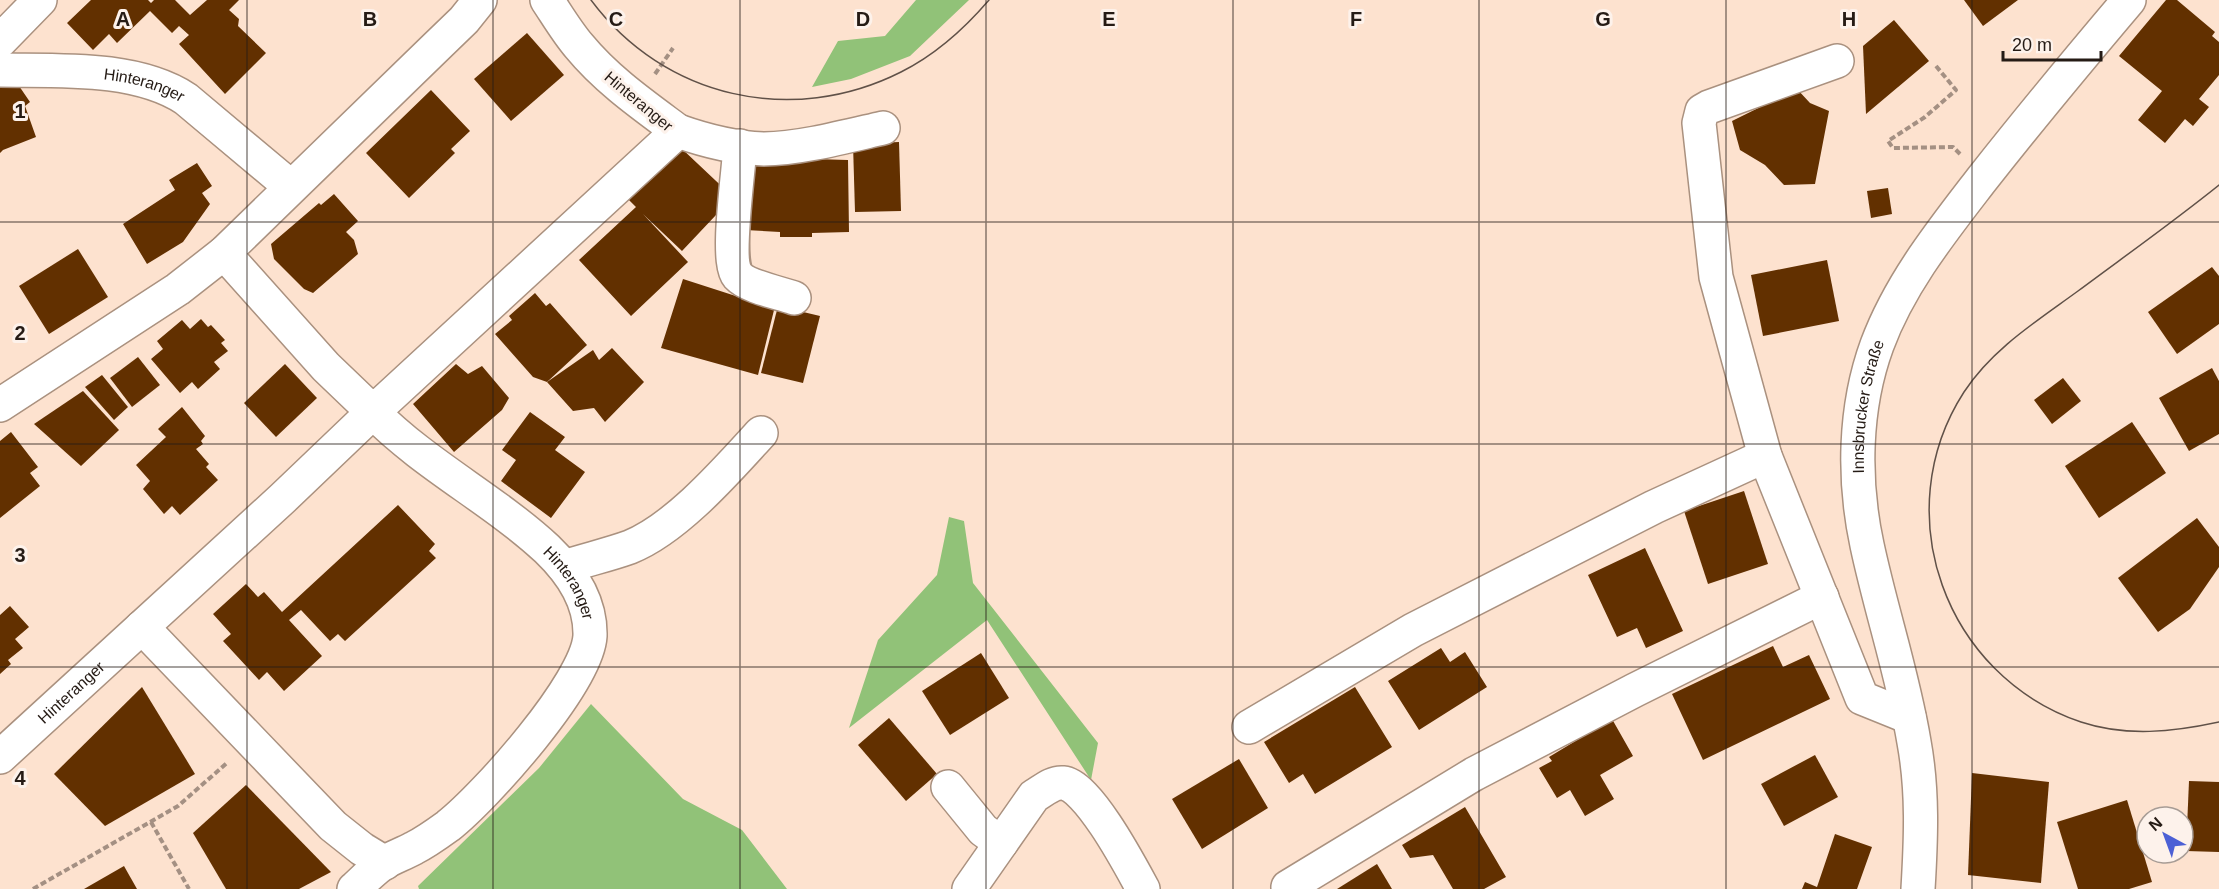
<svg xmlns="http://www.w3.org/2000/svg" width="2219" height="889" viewBox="0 0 2219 889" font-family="Helvetica,sans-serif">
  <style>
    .forest { fill: #91c278 }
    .building { fill: #623000 }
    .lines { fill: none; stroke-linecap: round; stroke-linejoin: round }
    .minor-casing { stroke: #aa917f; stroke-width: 36 }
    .major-casing { stroke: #aa917f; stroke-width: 36 }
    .path { stroke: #a49083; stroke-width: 4; stroke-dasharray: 6 3; stroke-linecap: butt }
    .minor { stroke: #fff; stroke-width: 33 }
    .major { stroke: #fff; stroke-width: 33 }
    .tram { stroke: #605148; stroke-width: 1.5 }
    .grid { fill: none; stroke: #251b15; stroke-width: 1.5; stroke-opacity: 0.55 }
    .labels { text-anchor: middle; stroke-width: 6; stroke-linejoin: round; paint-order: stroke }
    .street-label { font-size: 16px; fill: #251b15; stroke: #fdf2eb }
    .grid-label { font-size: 20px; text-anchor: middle; font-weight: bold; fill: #251b15; stroke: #fdf2eb; stroke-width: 6; stroke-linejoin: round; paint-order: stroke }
  </style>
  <rect width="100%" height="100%" fill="#fde2cf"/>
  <g class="forest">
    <polygon points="916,0 969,0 910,56 851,79 812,87 838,41 885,36"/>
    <polygon points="949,517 964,521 973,583 1098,743 1091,780 987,620 849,728 878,640 937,575"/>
    <polygon points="591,704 683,799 742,830 787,889 419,889 418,886 539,768"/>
  </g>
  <g class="building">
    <polygon points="91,0 148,0 151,3 154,0 175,0 190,15 207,0 239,0 229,10 239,19 238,26 266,53 225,94 179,44 189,35 179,26 172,33 150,11 117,43 109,34 93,50 67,23"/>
    <polygon points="1964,0 2018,0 1983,26"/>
    <polygon points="2166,0 2177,0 2215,32 2212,36 2219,42 2219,75 2199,99 2209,107 2193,126 2185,119 2165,143 2138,120 2162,91 2119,56"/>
    <polygon points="1894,20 1929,61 1866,114 1863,46"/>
    <polygon points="527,33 564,75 511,121 474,79"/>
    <polygon points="17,83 30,102 25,106 36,137 3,150 0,153 0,88"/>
    <polygon points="1797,89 1810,103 1829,111 1815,184 1784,185 1765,165 1740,150 1732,121"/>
    <polygon points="431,90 470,131 451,149 455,153 409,198 366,153"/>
    <polygon points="899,142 901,211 855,212 853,144"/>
    <polygon points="680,147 733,197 682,251 643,214 688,262 631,316 579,260 636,207 627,198"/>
    <polygon points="749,157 848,160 849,232 812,233 812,237 780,237 780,232 745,230"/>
    <polygon points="197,163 212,186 202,193 210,204 183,242 147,264 123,224 175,190 169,180"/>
    <polygon points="1888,188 1892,214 1871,218 1867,191"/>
    <polygon points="334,194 358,221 346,232 354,240 358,254 313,293 304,289 274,259 271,244 319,203 321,205"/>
    <polygon points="78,249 108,297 49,334 19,286"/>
    <polygon points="1827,260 1839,321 1763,336 1751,275"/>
    <polygon points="2212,267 2219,276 2219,324 2177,354 2148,312"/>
    <polygon points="683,279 745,299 775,306 758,375 661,348"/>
    <polygon points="535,293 546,306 550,303 587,345 547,382 533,377 495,334 512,320 509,316"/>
    <polygon points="778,306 820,316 803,383 761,373"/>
    <polygon points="201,319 208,327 211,325 225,340 221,343 228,351 214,362 220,369 198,389 192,382 180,393 151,359 163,349 157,341 182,320 190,329"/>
    <polygon points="612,348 644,382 605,422 594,408 573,411 547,382 593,350 599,360"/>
    <polygon points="138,357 160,385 132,407 110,378"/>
    <polygon points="285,364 317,398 276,437 244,403"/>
    <polygon points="456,364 468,374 482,366 509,398 502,410 454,452 413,404"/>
    <polygon points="2212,368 2219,381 2219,434 2189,451 2159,398"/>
    <polygon points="102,375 128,407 114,420 85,387"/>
    <polygon points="2063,378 2081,401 2052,424 2034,400"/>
    <polygon points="83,391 119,430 81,466 34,424"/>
    <polygon points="182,407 205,436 201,441 203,444 196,449 209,464 206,467 218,480 180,515 172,506 164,514 143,489 150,481 136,465 166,437 158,429"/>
    <polygon points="530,412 565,437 555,450 585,472 551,518 501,481 516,460 502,450"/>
    <polygon points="2132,422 2166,473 2099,518 2065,466"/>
    <polygon points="11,432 38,467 30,473 40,486 0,518 0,441"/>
    <polygon points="1744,491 1768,564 1708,584 1684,511"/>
    <polygon points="398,505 435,544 429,551 436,558 345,641 338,634 330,641 301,610 289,620 322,656 284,691 267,672 259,680 223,641 231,634 213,614 246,584 258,597 264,592 282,612"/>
    <polygon points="2197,518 2219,547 2219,567 2190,609 2158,632 2118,578"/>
    <polygon points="1645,548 1683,631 1646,648 1637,628 1617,637 1588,575"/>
    <polygon points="10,606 29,627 15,639 23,648 8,660 11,664 0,674 0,615"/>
    <polygon points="1773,646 1783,667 1809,655 1830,699 1703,760 1672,694"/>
    <polygon points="1441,648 1450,662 1465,652 1487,687 1419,730 1388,681"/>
    <polygon points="981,653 1009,698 950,735 922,691"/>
    <polygon points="142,687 195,774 105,826 54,774"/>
    <polygon points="1355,687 1392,747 1315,794 1303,774 1289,783 1264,742"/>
    <polygon points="889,718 937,774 906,801 858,745"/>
    <polygon points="1612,719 1633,756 1600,775 1614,799 1585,816 1570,790 1557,798 1539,768 1552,761 1549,757"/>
    <polygon points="1815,755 1838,797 1784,826 1761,784"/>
    <polygon points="1239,759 1268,808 1202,849 1172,799"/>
    <polygon points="1972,773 2049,782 2041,883 1968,875"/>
    <polygon points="2189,781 2219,782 2219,852 2186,851"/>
    <polygon points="246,785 331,872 299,889 226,889 193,833"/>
    <polygon points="2127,800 2152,882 2129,889 2078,889 2057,822"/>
    <polygon points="1465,807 1506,877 1484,889 1453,889 1433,855 1410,858 1402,845"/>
    <polygon points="1835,834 1872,847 1857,889 1802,889 1805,882 1817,887"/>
    <polygon points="1377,864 1392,889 1337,889"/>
    <polygon points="124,866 137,889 84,889"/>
  </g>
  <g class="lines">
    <g class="minor-casing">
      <g id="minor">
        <polyline points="0,41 40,0"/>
        <polyline points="1837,61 1709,107 1702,111 1699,123 1716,277 1765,456 1862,698 1909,717"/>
        <path id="s1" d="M 0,70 C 58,71 136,66 186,99 L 291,187"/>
        <path d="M 678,131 C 706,141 734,148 764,149 C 799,149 848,136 883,128"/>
        <path d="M 740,146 C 739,170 725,261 738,276 C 748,287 780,293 794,298"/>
        <path d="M 224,253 L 326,367 L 373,412 L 678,131 C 643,105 607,80 579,46 C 567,32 557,15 547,0"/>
        <polyline points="0,405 178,289 224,253 435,48 464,20 480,0"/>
        <path d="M 564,567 C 585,560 608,555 630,547 C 677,528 727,470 761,433"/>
        <polyline points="142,627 333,826 362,849 385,863"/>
        <polyline points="1249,727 1413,630 1654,507 1765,456"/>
        <path id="s2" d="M 0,757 L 283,498 L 373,412 C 425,465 493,499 547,549 C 571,572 591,602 590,636 C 587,683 486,796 448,826 C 437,834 426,842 414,848 C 405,853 394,857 385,862 C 374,869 364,880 354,889"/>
        <polyline points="948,787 983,830 1001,843"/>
        <path d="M 969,889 L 1034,796 C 1043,791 1052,782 1063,783 C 1088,785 1131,867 1143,889"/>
        <polyline points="1289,889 1288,887 1474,774 1635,690 1822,597"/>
      </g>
    </g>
    <g class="major-casing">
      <g id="major">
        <path id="s3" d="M 1918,889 C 1921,839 1923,791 1914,742 C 1903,675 1881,611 1867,545 C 1853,480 1854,408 1877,345 C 1900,283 1942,231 1982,179 C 2030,118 2079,59 2129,0"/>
      </g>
    </g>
    <g class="path">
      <polyline points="1936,66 1956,90 1925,117 1888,141 1893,148 1953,147 1961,155"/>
      <polyline points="655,74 673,48"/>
      <polyline points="151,822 189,889"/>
      <polyline points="33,889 178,806 228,762"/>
    </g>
    <use href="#minor" class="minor"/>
    <use href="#major" class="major"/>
    <g class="tram">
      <path d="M 591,0 C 664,98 792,127 901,72 C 935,55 965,28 989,0"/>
      <path d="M 2219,185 C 2173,222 2125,256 2078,291 C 2037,321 1992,349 1964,392 C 1886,513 1945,676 2081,722 C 2126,737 2173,732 2219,722"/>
    </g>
  </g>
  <path class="grid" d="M 247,0 L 247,889M 493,0 L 493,889M 740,0 L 740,889M 986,0 L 986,889M 1233,0 L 1233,889M 1479,0 L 1479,889M 1726,0 L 1726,889M 1972,0 L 1972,889M 0,222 L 2219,222M 0,444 L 2219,444M 0,667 L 2219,667"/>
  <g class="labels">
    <g class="street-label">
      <text dy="6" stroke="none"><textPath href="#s1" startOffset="146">Hinteranger</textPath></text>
      <text transform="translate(639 101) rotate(40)" y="6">Hinteranger</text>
      <text dy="6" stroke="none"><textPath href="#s3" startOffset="490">Innsbrucker Straße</textPath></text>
      <text dy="6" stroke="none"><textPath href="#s2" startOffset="771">Hinteranger</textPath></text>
      <text dy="6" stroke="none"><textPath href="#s2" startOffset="96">Hinteranger</textPath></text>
    </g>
  </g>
  <g class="grid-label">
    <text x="123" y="26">A</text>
    <text x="370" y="26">B</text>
    <text x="616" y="26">C</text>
    <text x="863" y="26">D</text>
    <text x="1109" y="26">E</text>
    <text x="1356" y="26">F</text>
    <text x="1603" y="26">G</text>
    <text x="1849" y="26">H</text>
    <text x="20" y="118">1</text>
    <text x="20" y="340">2</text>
    <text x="20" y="562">3</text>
    <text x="20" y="785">4</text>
  </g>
  <g transform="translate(2165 835) rotate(319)"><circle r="28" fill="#fdf2eb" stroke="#a79c95" stroke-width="1.5"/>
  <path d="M0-4.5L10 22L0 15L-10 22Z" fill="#4c60d5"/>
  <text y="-9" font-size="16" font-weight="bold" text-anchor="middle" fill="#251b15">N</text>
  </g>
  <path d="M2003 51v9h98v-9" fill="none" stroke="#251b15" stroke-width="3"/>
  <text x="2012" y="51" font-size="18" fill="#251b15" stroke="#fdf2eb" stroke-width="4.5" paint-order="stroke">20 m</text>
</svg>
